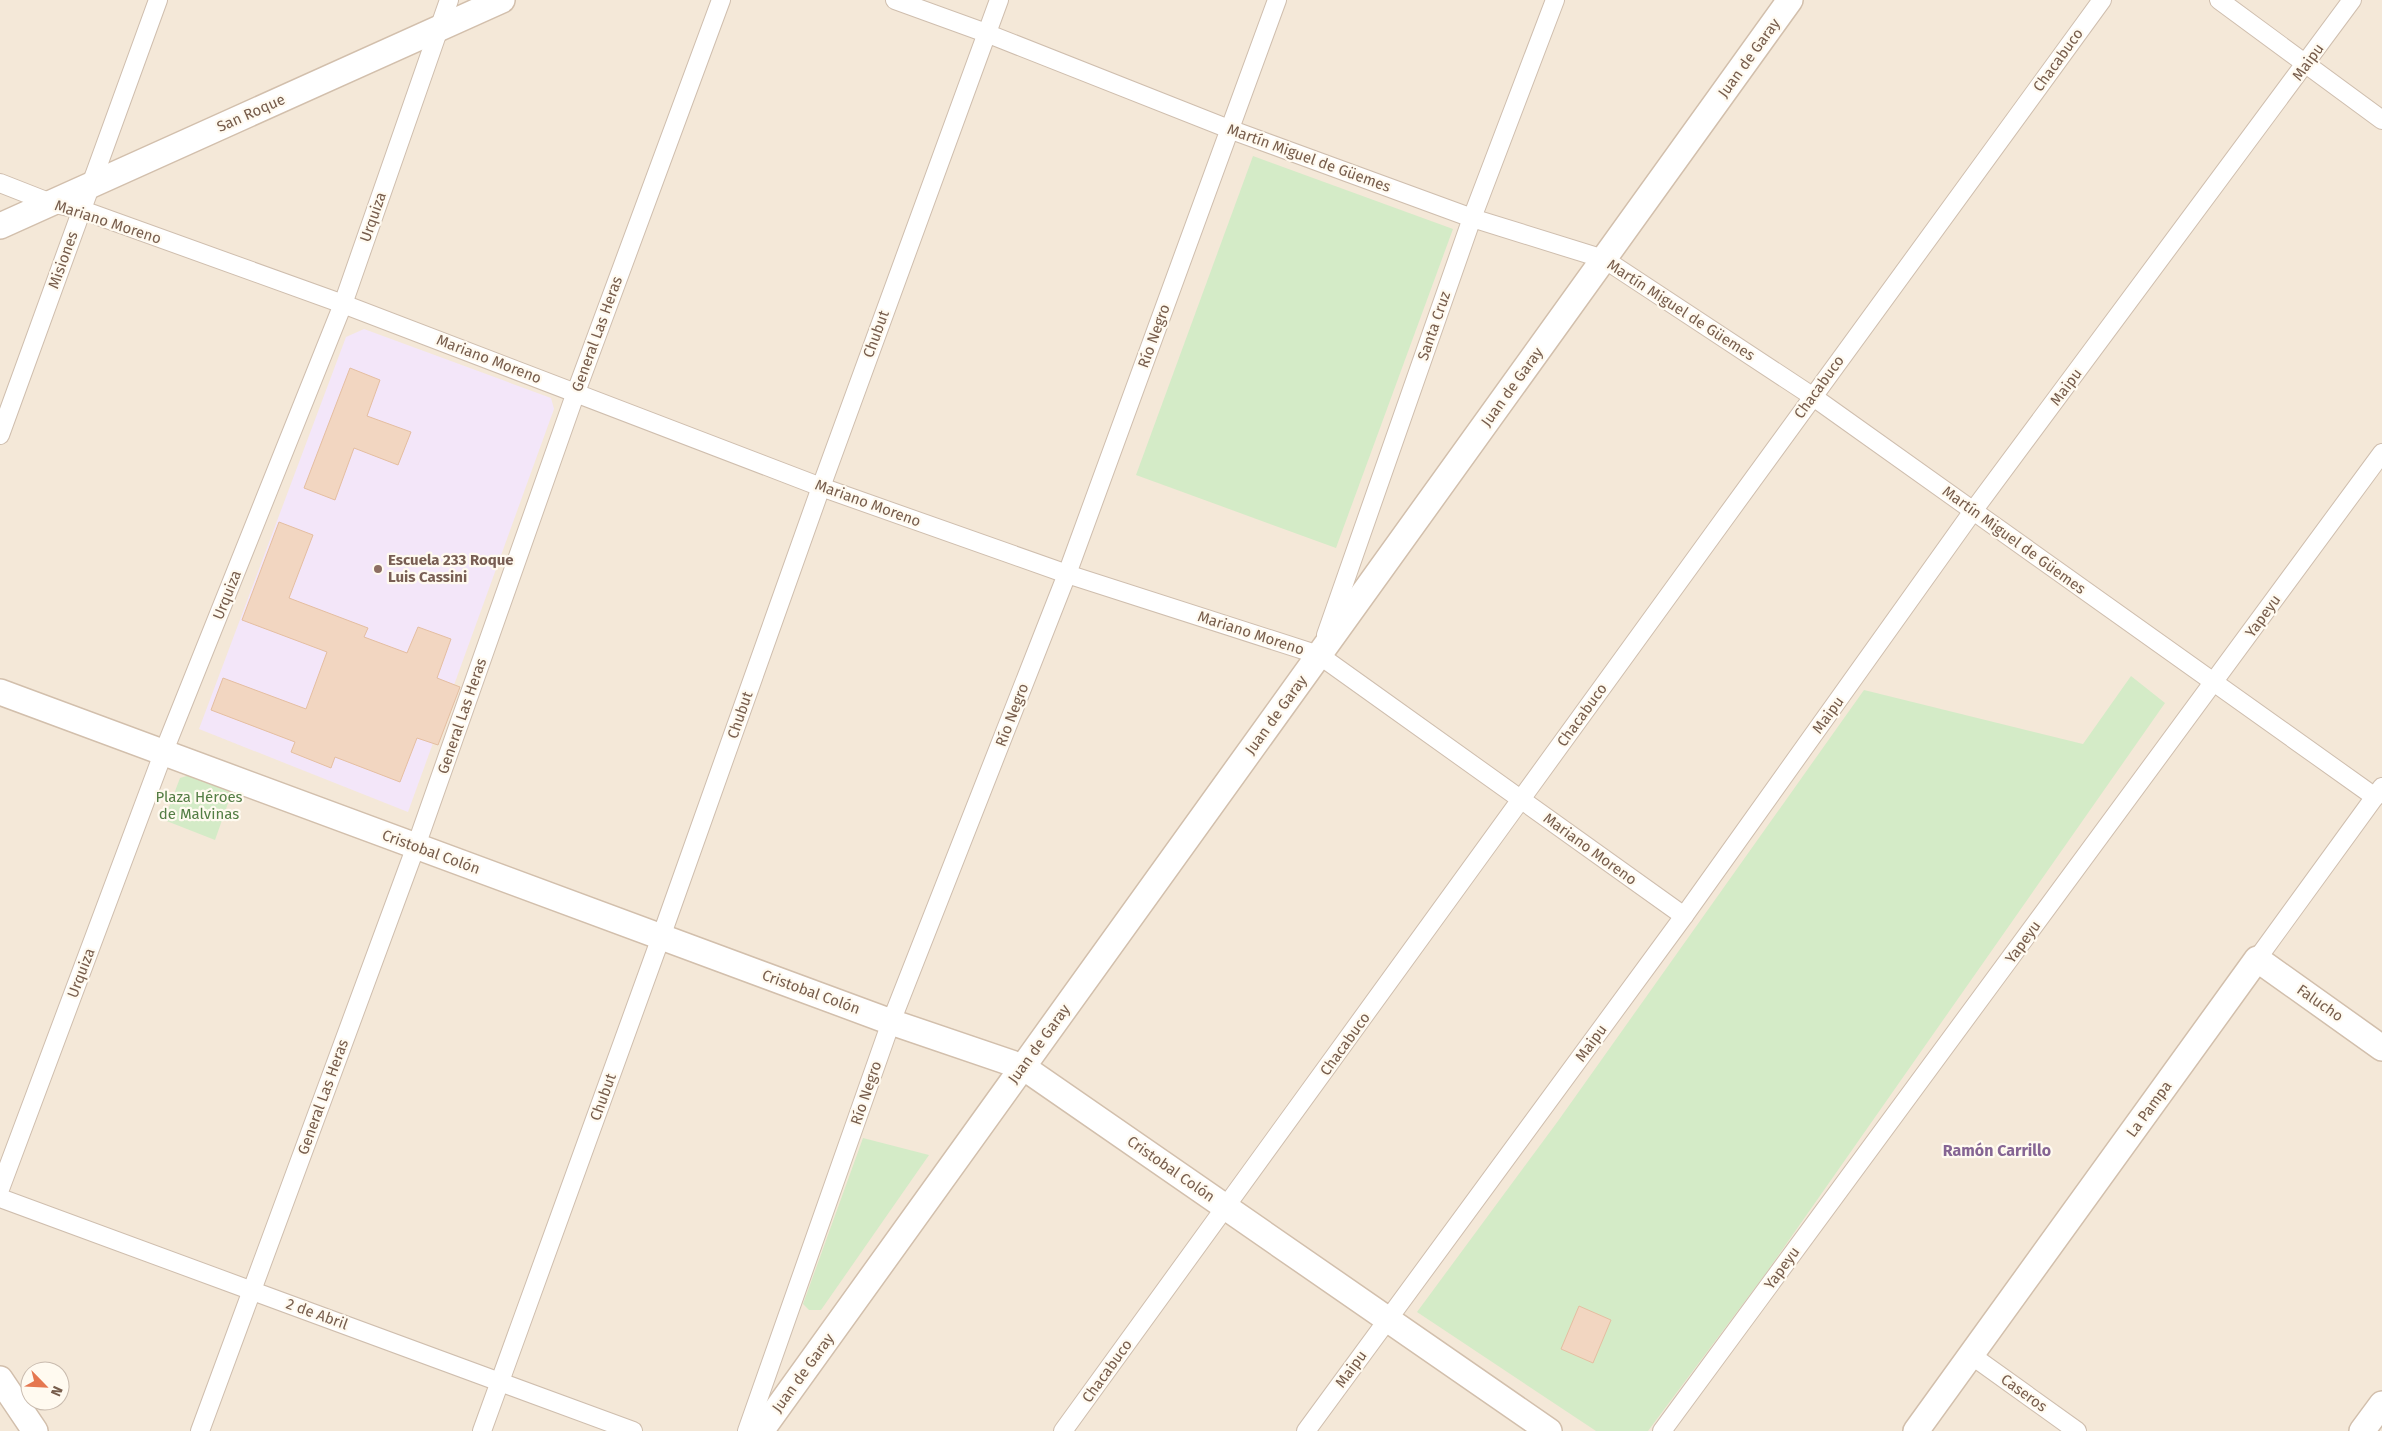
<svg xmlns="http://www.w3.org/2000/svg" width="2382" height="1431" viewBox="0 0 2382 1431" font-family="'Fira Sans',sans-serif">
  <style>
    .residential { fill: #f4e8d8; fill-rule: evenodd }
    .education { fill: #f3e6f9 }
    .green { fill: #d4ebc7 }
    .building { fill: #f2d6c1; stroke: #e4bea1 }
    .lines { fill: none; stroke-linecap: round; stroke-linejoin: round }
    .street-casing { stroke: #cfbeae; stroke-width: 20 }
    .secondary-casing { stroke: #d2bfac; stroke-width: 28 }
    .street { stroke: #fff; stroke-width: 18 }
    .secondary { stroke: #fff; stroke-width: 25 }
    .education-dot { fill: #8d6e63; stroke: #fffaf0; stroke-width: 2 }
    .labels { text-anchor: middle; stroke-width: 4.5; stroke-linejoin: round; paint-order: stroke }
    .street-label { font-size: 15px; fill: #775d4c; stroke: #fffaf0 }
    .education-label { font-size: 15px; font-weight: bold; fill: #785e54; stroke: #fffaf0; text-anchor: start }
    .park-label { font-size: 15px; fill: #537d44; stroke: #fffaf0 }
    .neighbourhood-label { font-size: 16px; font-weight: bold; fill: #856593; stroke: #fffaf0 }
  </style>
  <rect width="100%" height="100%" fill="#fcf6e9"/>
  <path class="residential" d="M 0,0 L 2382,0 L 2382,1431 L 0,1431 ZM 30,1371 L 60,1371 L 60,1401 L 30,1401 Z"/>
  <polygon class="education" points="364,329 551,398 554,409 408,812 199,729 346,337"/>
  <g class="green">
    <polygon points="1253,156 1453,229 1336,548 1136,475"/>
    <polygon points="2131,676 2165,703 1766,1273 1648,1431 1596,1431 1417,1312 1558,1121 1864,690 2083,744"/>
    <polygon points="190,775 232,792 215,840 164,820 180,778"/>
    <polygon points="863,1138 929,1155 821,1310 809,1310 803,1304"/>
  </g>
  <g class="building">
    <polygon points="350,368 380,380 367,416 411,432 398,465 354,448 335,500 304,488"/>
    <polygon points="279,522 313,535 289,598 368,628 364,637 407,653 418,627 451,639 437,678 460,687 438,745 417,738 400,782 335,757 331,768 291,752 295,742 211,710 223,678 306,709 327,652 242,620"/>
    <polygon points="1579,1306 1611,1320 1593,1363 1561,1349"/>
  </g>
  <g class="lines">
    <g class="street-casing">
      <g id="street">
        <polyline points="895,0 986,33 1229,129 1472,218 1604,259 1812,396 2375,797"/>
        <polyline points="2219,0 2382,120"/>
        <polyline points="0,183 51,203 82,210 343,304 821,487 1067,574 1319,655 1684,916"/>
        <polyline points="0,435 158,0"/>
        <polyline points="1326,635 1472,218 1555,0"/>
        <polyline points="2257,959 2382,787"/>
        <polyline points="0,1189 164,751 343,304 449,0"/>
        <polyline points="0,1198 633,1431"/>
        <polyline points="1971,1355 2077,1431"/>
        <polyline points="200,1431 416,846 576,392 721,0"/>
        <polyline points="482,1431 661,937 821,487 999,0"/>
        <polyline points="747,1431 891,1022 1067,574 1277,0"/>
        <path d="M 1063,1431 C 1411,956 1753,475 2102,0"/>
        <polyline points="1306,1431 1684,916 1973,511 2352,0"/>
        <polyline points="1662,1431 2382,453"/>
      </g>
    </g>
    <g class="secondary-casing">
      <g id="secondary">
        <polyline points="0,226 502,0"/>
        <polyline points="0,692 891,1022 1023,1067 1549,1431"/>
        <polyline points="0,1379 35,1431"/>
        <polyline points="761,1431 1790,0"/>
        <polyline points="1916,1431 2257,959 2382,1048"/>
        <polyline points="2362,1431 2382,1404"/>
      </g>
    </g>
    <use href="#street" class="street"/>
    <use href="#secondary" class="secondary"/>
  </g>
  <circle class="education-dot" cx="378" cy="569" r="5"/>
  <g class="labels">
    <g class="street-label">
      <text transform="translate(1749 58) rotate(-54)" y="5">Juan de Garay</text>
      <text transform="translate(2058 60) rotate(-54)" y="5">Chacabuco</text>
      <text transform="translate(2308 62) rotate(-54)" y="5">Maipu</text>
      <text transform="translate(251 113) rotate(-24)" y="5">San Roque</text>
      <text transform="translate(1309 158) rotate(20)" y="5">Martín Miguel de Güemes</text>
      <text transform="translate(373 217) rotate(-71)" y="5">Urquiza</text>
      <text transform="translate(108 222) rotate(18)" y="5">Mariano Moreno</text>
      <text transform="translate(63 260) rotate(-70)" y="5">Misiones</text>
      <text transform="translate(1681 310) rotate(33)" y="5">Martín Miguel de Güemes</text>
      <text transform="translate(1434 326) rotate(-71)" y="5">Santa Cruz</text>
      <text transform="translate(597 334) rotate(-70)" y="5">General Las Heras</text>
      <text transform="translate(876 334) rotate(-70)" y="5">Chubut</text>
      <text transform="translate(1154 336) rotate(-70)" y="5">Río Negro</text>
      <text transform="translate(489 359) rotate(21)" y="5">Mariano Moreno</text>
      <text transform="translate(1512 387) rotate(-54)" y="5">Juan de Garay</text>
      <text transform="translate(1819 387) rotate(-54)" y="5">Chacabuco</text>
      <text transform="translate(2066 387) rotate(-53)" y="5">Maipu</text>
      <text transform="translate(868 503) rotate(20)" y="5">Mariano Moreno</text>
      <text transform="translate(2014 540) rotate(36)" y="5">Martín Miguel de Güemes</text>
      <text transform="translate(227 595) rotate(-68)" y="5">Urquiza</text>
      <text transform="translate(2263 616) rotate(-54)" y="5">Yapeyu</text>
      <text transform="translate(1251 633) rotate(18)" y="5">Mariano Moreno</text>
      <text transform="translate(740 715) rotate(-71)" y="5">Chubut</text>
      <text transform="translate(1012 715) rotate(-69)" y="5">Río Negro</text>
      <text transform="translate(1276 715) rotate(-54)" y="5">Juan de Garay</text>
      <text transform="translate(1582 715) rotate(-54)" y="5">Chacabuco</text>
      <text transform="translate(1828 715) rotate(-54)" y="5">Maipu</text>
      <text transform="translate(462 716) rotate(-71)" y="5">General Las Heras</text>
      <text transform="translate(1590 849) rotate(36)" y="5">Mariano Moreno</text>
      <text transform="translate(431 852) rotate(20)" y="5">Cristobal Colón</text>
      <text transform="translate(2023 942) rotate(-54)" y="5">Yapeyu</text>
      <text transform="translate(81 973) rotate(-69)" y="5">Urquiza</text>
      <text transform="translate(811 992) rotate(20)" y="5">Cristobal Colón</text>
      <text transform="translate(2320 1003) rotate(35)" y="5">Falucho</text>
      <text transform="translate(1591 1043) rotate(-54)" y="5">Maipu</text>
      <text transform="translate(1039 1044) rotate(-54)" y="5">Juan de Garay</text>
      <text transform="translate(1345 1044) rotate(-54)" y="5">Chacabuco</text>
      <text transform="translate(866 1093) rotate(-71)" y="5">Río Negro</text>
      <text transform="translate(323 1097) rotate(-70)" y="5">General Las Heras</text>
      <text transform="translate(603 1097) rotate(-70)" y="5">Chubut</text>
      <text transform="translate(2149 1109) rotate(-54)" y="5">La Pampa</text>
      <text transform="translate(1171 1169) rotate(35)" y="5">Cristobal Colón</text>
      <text transform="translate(1782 1268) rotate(-54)" y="5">Yapeyu</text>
      <text transform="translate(317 1314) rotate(20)" y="5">2 de Abril</text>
      <text transform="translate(1351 1369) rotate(-54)" y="5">Maipu</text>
      <text transform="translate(1107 1371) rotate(-54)" y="5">Chacabuco</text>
      <text transform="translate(803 1373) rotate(-54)" y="5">Juan de Garay</text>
      <text transform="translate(2024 1393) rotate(36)" y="5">Caseros</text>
    </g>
    <g class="education-label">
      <text x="388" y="565">Escuela 233 Roque<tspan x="388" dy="17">Luis Cassini</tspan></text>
    </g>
    <g class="park-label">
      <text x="199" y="802">Plaza Héroes<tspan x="199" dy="17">de Malvinas</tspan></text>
    </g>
    <g class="neighbourhood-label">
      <text x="1997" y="1156">Ramón Carrillo</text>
    </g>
  </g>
  <g transform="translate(45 1386) rotate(114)"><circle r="24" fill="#fffaf0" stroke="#c9bbae"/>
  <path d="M0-4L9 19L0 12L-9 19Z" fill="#e57750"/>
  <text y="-8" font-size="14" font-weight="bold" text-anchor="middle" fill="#775d4c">N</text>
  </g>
</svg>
